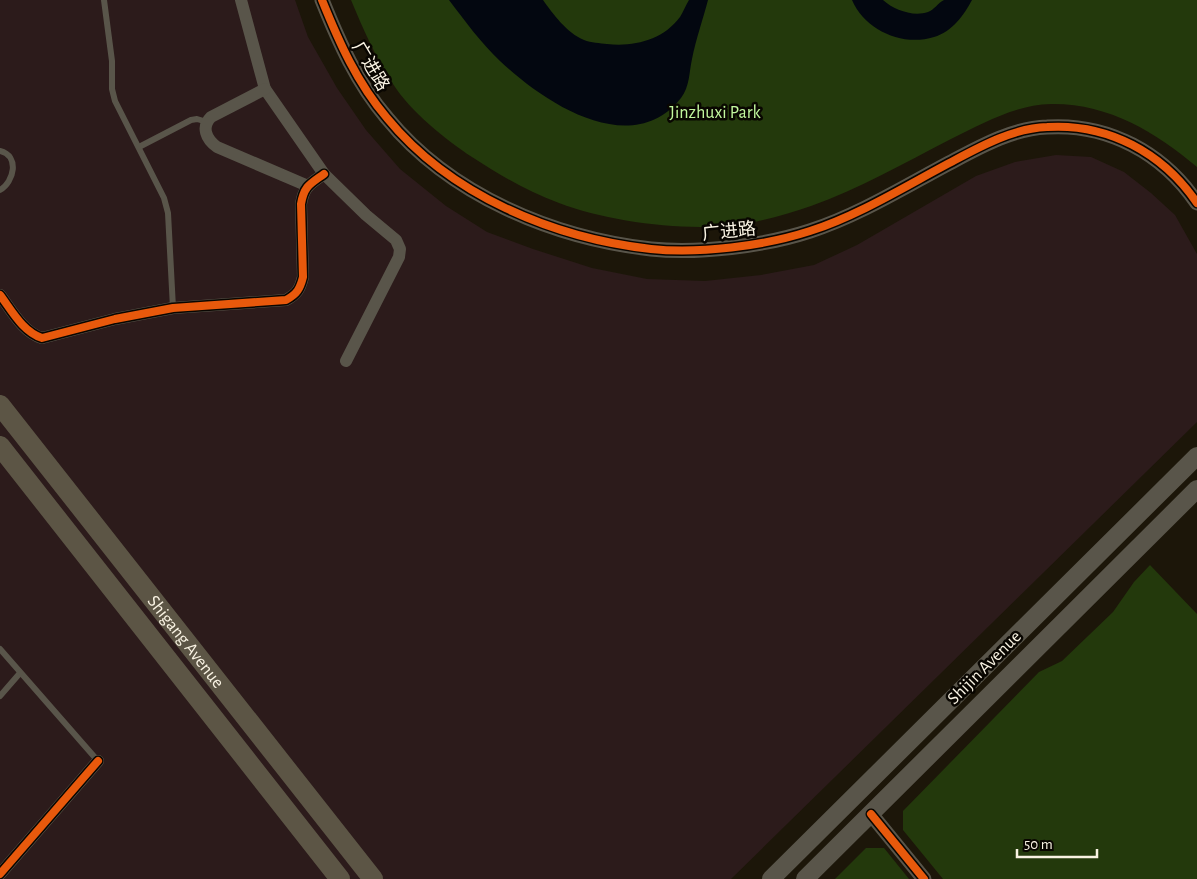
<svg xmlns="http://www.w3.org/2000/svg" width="1197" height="879" viewBox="0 0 1197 879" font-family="'Alegreya Sans','Noto Sans SC',sans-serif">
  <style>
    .industrial { fill: #2c1b1b }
    .green { fill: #23390c }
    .water { fill: #030710 }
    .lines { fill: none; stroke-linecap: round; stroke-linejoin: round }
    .service { stroke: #59554a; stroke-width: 6 }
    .minor { stroke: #59554a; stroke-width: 12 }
    .tertiary { stroke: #59554a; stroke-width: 15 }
    .secondary { stroke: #59554a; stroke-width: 18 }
    .primary { stroke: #5c5545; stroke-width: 20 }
    .cycleway-casing { stroke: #090601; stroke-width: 11 }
    .cycleway { stroke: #e8590c; stroke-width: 8 }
    .labels { text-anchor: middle; stroke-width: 5; stroke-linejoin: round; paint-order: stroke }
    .street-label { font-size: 18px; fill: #f9f3e3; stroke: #090601 }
    .park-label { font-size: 18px; fill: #c2f79e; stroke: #090601 }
  </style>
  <rect width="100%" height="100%" fill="#1c1609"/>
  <polygon class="industrial" points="0,0 295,0 308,37 337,88 366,130 400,169 446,206 487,232 533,249 592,268 647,279 705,281 761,275 814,265 857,245 976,176 1015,162 1056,155 1091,157 1124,172 1151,193 1175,215 1197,254 1197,422 731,879 0,879"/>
  <g class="green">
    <path d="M 351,0 L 1197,0 L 1197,167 C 1156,132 1107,103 1051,104 C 1014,105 982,124 949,140 C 904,163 859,189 811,206 C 791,213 770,219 749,223 C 694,233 612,223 559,203 C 528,192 500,175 472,157 C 446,140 410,111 393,84 C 376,58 363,29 351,0 Z"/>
    <polygon points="1150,565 1197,614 1197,879 943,879 903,830 903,811 1039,672 1062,661 1113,612 1134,582"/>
    <polygon points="866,848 884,848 909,879 835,879"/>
  </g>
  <g class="water">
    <path d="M 449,0 L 543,0 C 553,14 567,33 584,40 C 591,43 600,43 607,44 C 634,47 663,40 680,17 C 683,12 686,5 689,0 L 708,0 C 703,19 696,39 692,59 C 689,72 690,86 681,98 C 631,161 543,102 500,61 C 481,43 465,21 449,0 Z"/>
    <path d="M 852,0 L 883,0 C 894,10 913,17 928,12 C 934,10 938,3 944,0 C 949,0 966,0 972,0 C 964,15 952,32 934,37 C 902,47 865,30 852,0 Z"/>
  </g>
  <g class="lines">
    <g class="service">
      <polyline points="104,0 112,61 112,89 115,101 164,198 168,213 173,308"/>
      <polyline points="139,147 191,120 197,119 207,122"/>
      <path d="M 0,151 C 20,156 14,182 0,190"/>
      <polyline points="0,649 98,761"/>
      <polyline points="0,696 20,673"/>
    </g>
    <g class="minor">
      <polyline points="241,0 265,89 324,174 366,215 396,240 400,249 399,257 346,361"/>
      <path d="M 265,89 L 211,117 C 201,127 206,139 217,147 L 308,186"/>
      <path d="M 0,295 C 12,311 23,332 42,338 L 115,319 L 173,308 L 286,300 C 297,294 300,289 303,277 L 301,204 C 304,186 310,184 324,174"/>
      <polyline points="0,874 98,761"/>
    </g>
    <g class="tertiary">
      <path d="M 322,0 C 339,42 357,83 387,118 C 450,195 553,238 651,249 C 699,254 764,246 810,231 C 860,215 909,184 955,160 C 983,145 1015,128 1047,127 C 1108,123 1163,153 1197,203"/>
      <polyline points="871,814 924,879"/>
    </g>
    <g class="secondary">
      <polyline points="771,879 1197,456"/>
      <polyline points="805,879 1197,489"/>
    </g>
    <g class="primary">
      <path id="s1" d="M 0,405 L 373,879"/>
      <polyline points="0,446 340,879"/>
    </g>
    <g class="cycleway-casing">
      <g id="cycleway">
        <path d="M 322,0 C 339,42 357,83 387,118 C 450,195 553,238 651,249 C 699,254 764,246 810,231 C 860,215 909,184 955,160 C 983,145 1015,128 1047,127 C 1108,123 1163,153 1197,203"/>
        <path d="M 0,295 C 12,311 23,332 42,338 L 115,319 L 173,308 L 286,300 C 297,294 300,289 303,277 L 301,204 C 304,186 310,184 324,174"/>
        <polyline points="871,814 924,879"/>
        <polyline points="0,874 98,761"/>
      </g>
    </g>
    <use href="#cycleway" class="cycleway"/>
  </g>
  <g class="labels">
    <g class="street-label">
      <text transform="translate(371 66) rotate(59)" y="6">广进路</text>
      <text transform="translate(729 231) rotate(-6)" y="6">广进路</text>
      <text dy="6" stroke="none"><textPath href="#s1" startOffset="301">Shigang Avenue</textPath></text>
      <text transform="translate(984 667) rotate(-45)" y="6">Shijin Avenue</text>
    </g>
    <g class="park-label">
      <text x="715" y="118">Jinzhuxi Park</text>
    </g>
  </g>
  <path d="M1017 849v8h80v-8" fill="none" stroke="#f9f3e3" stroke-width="2.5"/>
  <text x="1024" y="849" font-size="15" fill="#f9f3e3" stroke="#090601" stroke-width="4" paint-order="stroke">50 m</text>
</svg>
